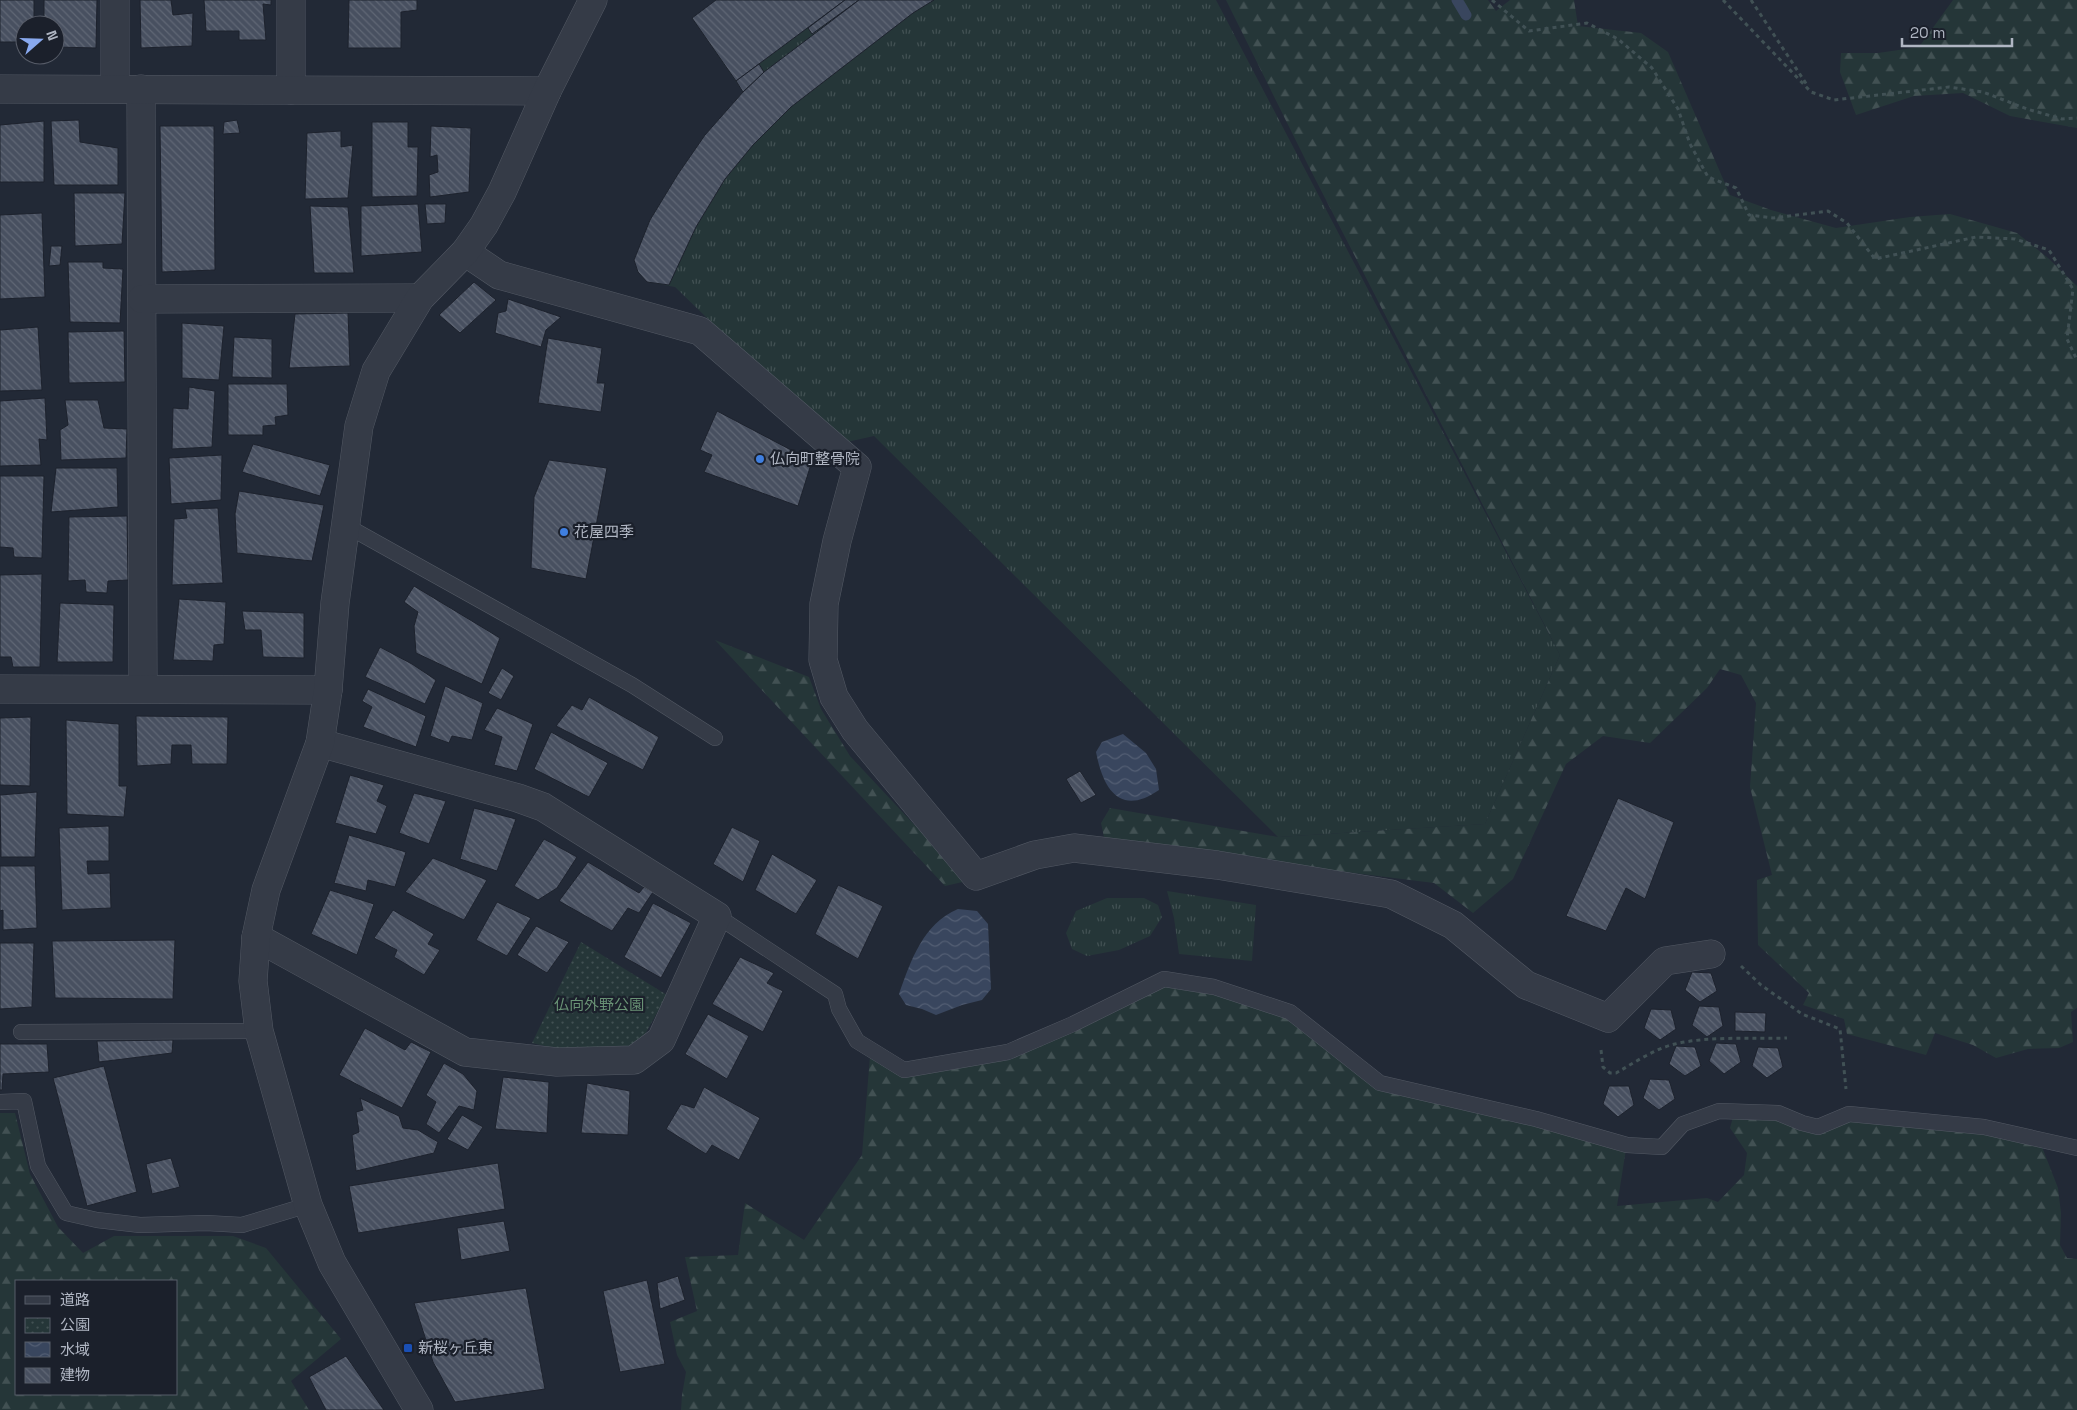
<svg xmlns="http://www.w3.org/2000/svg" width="2077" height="1410" viewBox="0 0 2077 1410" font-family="'Space Grotesk','Noto Sans JP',sans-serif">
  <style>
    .grass { fill: url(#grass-tufts) }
    .forest { fill: url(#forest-firs); fill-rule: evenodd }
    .park { fill: url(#park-dots) }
    .water { fill: url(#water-waves) }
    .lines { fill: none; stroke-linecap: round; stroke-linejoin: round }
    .stream { stroke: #39465e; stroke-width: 11 }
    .building { fill: url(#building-back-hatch); stroke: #1d222d }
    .service-casing { stroke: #535964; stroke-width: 16 }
    .minor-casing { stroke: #535964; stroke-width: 29 }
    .tertiary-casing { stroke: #535964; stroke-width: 29 }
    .path { stroke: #415155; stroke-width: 3; stroke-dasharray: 4 4; stroke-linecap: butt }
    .service { stroke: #353b47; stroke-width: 15 }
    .minor { stroke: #353b47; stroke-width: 28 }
    .tertiary { stroke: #353b47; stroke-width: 28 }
    .shop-dot { fill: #3f7fe0; stroke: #1b202b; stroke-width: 2 }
    .transit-dot { fill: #1a4fb4; stroke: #1b202b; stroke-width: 2 }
    .labels { text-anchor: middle; stroke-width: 4.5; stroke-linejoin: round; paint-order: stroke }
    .poi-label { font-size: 15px; fill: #b0b6c3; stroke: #1b202b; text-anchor: start }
    .park-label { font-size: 15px; fill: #699275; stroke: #1b202b }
  </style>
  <defs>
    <pattern id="grass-tufts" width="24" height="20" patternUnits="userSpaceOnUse" patternTransform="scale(1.25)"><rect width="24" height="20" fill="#253638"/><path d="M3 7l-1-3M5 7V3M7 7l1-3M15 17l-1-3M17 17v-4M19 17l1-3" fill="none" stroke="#425153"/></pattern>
    <pattern id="forest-firs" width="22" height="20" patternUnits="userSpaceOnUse" patternTransform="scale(1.25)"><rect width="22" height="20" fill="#253638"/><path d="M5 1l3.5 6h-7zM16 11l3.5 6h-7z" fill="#425153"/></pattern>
    <pattern id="park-dots" width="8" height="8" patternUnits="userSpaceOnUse" patternTransform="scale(1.25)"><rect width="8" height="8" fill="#253638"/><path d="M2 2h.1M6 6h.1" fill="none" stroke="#425153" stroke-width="1.8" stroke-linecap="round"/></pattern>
    <pattern id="water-waves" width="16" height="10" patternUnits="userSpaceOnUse" patternTransform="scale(1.25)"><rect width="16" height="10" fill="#39465e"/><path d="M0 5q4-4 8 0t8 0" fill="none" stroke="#535e73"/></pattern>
    <pattern id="building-back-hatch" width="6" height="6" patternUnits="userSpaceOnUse" patternTransform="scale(1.25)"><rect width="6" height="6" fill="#485060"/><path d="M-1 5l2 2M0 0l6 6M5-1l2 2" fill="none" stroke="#606775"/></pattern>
  </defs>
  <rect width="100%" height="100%" fill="#222936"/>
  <g class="grass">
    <polygon points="716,0 1216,0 1560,655 1485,824 1278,837 874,436 847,442 737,347 675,287 647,282 638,272 634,260 650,220 678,174 705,135 743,92 692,18"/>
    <polygon points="1167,891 1256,905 1252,961 1179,954 1174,918"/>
    <polygon points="1107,898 1144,898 1158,905 1162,917 1150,936 1119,950 1087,956 1072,949 1066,933 1076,911"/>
  </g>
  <g class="forest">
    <polygon points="1226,0 1488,0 1496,11 1510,0 1574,0 1578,26 1641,33 1668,52 1730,195 1771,210 1836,228 1910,217 1950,214 2017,233 2048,258 2077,286 2077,1008 2071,1012 2073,1042 2059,1048 2028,1049 1996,1058 1973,1045 1935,1033 1926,1055 1847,1034 1844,1019 1803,1005 1809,993 1758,945 1757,880 1772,875 1750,787 1756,703 1741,675 1720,669 1707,688 1650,743 1603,736 1566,764 1513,879 1473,913 1434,883 1105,842 1101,823 1110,808 1278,837 1485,824 1560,655 1308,165"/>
    <polygon points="1953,0 2077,0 2077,128 2010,116 1963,93 1914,96 1856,115 1840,72 1841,53 1878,53 1919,47"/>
    <polygon points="715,640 809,677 821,709 850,756 967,881 945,886"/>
    <polygon points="1165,983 1219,991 1288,1013 1378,1086 1626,1149 1617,1206 1707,1198 1718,1202 1744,1175 1747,1153 1730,1128 1733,1117 1778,1117 1816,1130 1850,1117 1983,1132 2042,1147 2058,1188 2061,1213 2060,1245 2067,1258 2077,1259 2077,1410 681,1410 682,1395 686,1372 677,1355 670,1322 697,1311 685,1257 738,1255 745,1203 804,1240 862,1155 870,1056 903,1075 1008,1055"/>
    <path d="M 0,1113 L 15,1113 L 30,1174 L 58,1227 L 83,1253 L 114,1236 L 233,1236 L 266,1248 L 341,1339 L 291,1381 L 309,1410 L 0,1410 ZM 16,1281 L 176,1281 L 176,1394 L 16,1394 Z"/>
  </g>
  <polygon class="park" points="581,942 667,995 644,1036 623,1050 557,1049 532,1043"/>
  <g class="water">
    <path d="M 1123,734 L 1146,753 L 1156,769 L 1159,790 C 1120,817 1103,789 1096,752 L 1102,742 Z"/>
    <path d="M 958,909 L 977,911 L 988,924 L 991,989 L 982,1000 L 962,1005 L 936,1015 L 922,1009 L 906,1005 L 899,994 C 911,960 923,924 958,909 Z"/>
  </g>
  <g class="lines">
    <polyline class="stream" points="1457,0 1466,15"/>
  </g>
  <g class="building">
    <polygon points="0,0 34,0 34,25 25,25 25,42 0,42"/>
    <polygon points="44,0 97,0 96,48 55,47 55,25 44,25"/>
    <polygon points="140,0 171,0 173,15 193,13 192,46 141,48"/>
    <polygon points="204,0 271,0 271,5 263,4 266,40 239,40 239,31 206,31"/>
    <polygon points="349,0 417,0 417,10 401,12 401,48 348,48"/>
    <polygon points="716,0 845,0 736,81 692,18"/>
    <polygon points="845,0 859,0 812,34 808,28"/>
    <polygon points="859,0 934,0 913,13 791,107 753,145 725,179 696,227 669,285 647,282 638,272 634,260 650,220 678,174 705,135 743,92 764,72"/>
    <polygon points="759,64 764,72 743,92 736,81"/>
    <polygon points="79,120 80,142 118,148 118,185 54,185 51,121"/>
    <polygon points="237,120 240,133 223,134 224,122"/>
    <polygon points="44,121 44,182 0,182 0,125"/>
    <polygon points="372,122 408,122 408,147 418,147 417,196 372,197"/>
    <polygon points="160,126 214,126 215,270 162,272"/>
    <polygon points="431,126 471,128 469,192 430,197 429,175 438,172 437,155 430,157"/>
    <polygon points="341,131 341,147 353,145 348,198 305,199 307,133"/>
    <polygon points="74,193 125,193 122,244 75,246"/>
    <polygon points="418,204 422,252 361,256 361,206"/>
    <polygon points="425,204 446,204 445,223 427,224"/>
    <polygon points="310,206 348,207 354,273 314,273"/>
    <polygon points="42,213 45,297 0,299 0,215"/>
    <polygon points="51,246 62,246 60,265 49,266"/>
    <polygon points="68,262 103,262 103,268 123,269 120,323 70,322"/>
    <polygon points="474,282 496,300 460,333 439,315"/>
    <polygon points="508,299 561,317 546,330 541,347 495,333 498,313 506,311"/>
    <polygon points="348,313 350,366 289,368 295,314"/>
    <polygon points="182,323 224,326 219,380 182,378"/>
    <polygon points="38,327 42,390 0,391 0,330"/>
    <polygon points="124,331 125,382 69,383 68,332"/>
    <polygon points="234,337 272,339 272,378 232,377"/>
    <polygon points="548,338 602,348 597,383 605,383 601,412 538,403"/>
    <polygon points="228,384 287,384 288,415 275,417 276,425 263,426 263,435 228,435"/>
    <polygon points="189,387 215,391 212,447 172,449 173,408 188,409"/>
    <polygon points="45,398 47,440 39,439 41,465 0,466 0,401"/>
    <polygon points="65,400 98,400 104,428 127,429 126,458 61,460 60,430 68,425"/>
    <polygon points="717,411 812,461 798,506 704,472 712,455 700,450"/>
    <polygon points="253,444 330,465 320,496 242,472"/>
    <polygon points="222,455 221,500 171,504 169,458"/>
    <polygon points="549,460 607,468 586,579 531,568 534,497"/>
    <polygon points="56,468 117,468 118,507 51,512"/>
    <polygon points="0,476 44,476 42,558 14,557 13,548 0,547"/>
    <polygon points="239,491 324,505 312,561 237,553 235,514"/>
    <polygon points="218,508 223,583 172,585 174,519 187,518 185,509"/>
    <polygon points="127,516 128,580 108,581 107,593 86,592 85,580 68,581 69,517"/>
    <polygon points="42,574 40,667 13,667 11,657 0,657 0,575"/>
    <polygon points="414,586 500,638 482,684 416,653 414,626 418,612 404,602"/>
    <polygon points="179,599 226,602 224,644 214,645 213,661 173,660"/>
    <polygon points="60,603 114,605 113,662 57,662"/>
    <polygon points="242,611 304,613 304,658 263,657 261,630 245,630"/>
    <polygon points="380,647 412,664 436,680 425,704 365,677"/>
    <polygon points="502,668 514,676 501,700 488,693"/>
    <polygon points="445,686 483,703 472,740 452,736 449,743 430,736"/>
    <polygon points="368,689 426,716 416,747 363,727 372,707 362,701"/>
    <polygon points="589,697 659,737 643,770 556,726 572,705 582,710"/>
    <polygon points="497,708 533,724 517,771 494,765 502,737 484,730"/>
    <polygon points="136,716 228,717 227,764 192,764 191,745 172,745 171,764 137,766"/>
    <polygon points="31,717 30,786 0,785 0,718"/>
    <polygon points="66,720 119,724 119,786 127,786 124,817 67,814"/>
    <polygon points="551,732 608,763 589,797 534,769"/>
    <polygon points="1080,771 1096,795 1081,803 1066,779"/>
    <polygon points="350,775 384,785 377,801 387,806 376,834 335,823"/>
    <polygon points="37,792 35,857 1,857 0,795"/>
    <polygon points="414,793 446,801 429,844 399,833"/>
    <polygon points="1618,798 1674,822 1645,899 1626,888 1606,931 1566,916"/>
    <polygon points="474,808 516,819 497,871 460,859"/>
    <polygon points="109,826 109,861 87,861 88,874 110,873 111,908 62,910 59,828"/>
    <polygon points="732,827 760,841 743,882 713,864"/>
    <polygon points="349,835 406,852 395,887 368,880 366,891 334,883"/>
    <polygon points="544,839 577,857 557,888 538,900 514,886"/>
    <polygon points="772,854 817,880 796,914 755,890"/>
    <polygon points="433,858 487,880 464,920 405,892"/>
    <polygon points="588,862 639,893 644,887 653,892 639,913 628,908 612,931 559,901"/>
    <polygon points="0,866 35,866 37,928 3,930 3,910 0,911"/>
    <polygon points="838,885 883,906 858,959 815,934"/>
    <polygon points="330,890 374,904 357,955 311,934"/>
    <polygon points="497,902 531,918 507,956 476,940"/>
    <polygon points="653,903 691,923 661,978 624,957"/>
    <polygon points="393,910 434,934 428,944 440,950 424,975 394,957 397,950 374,938"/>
    <polygon points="536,926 569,942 547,973 517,955"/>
    <polygon points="175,940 173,999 55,998 52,941"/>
    <polygon points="0,943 34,943 32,1007 0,1009"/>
    <polygon points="740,957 774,973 767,983 783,991 763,1032 712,1004"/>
    <polygon points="1692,972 1711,973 1717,991 1700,1002 1685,990"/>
    <polygon points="1699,1006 1719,1007 1723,1026 1707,1037 1692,1025"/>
    <polygon points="1651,1009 1671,1010 1676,1029 1660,1040 1644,1028"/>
    <polygon points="1735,1012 1766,1013 1765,1032 1735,1031"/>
    <polygon points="708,1014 749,1036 727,1079 685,1054"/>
    <polygon points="365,1028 405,1050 411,1042 431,1052 402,1108 339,1075"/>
    <polygon points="173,1040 172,1053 99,1062 97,1041"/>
    <polygon points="1716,1043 1736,1044 1741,1062 1724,1074 1709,1061"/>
    <polygon points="0,1044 47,1044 49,1072 3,1074 2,1090 0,1090"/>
    <polygon points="1676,1046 1695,1047 1701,1066 1685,1076 1669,1064"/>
    <polygon points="1758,1047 1778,1048 1783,1067 1767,1078 1752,1066"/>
    <polygon points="444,1063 463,1074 477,1091 474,1110 459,1106 439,1133 426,1124 436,1102 426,1095"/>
    <polygon points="104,1066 137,1192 87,1206 53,1078"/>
    <polygon points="503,1077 549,1082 547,1133 495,1129"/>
    <polygon points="1650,1079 1669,1080 1675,1099 1659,1110 1643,1098"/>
    <polygon points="587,1083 630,1091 628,1135 581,1133"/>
    <polygon points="1609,1086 1629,1086 1634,1105 1618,1117 1603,1104"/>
    <polygon points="704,1087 760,1118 739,1160 712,1145 706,1154 666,1129 681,1104 694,1108"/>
    <polygon points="360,1098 399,1116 403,1128 418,1130 438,1142 434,1153 356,1171 352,1135 359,1132 356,1112 363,1110"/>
    <polygon points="462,1115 483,1127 468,1150 447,1139"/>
    <polygon points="171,1158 180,1187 152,1194 146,1164"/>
    <polygon points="498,1163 505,1209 358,1233 349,1186"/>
    <polygon points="504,1221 510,1251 461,1260 457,1228"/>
    <polygon points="678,1276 685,1300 660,1309 657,1283"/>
    <polygon points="647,1280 665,1364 620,1372 603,1291"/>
    <polygon points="526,1288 545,1389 455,1402 433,1362 414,1303"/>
    <polygon points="346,1356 384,1410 326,1410 309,1377"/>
  </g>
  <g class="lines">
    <g class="service-casing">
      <g id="service">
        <polyline points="345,525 632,685 715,738"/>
        <polyline points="717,916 835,994 839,1009 857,1041 904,1070 1008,1052 1073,1024 1164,979 1214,987 1290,1012 1380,1083 1536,1119 1627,1145 1662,1147 1683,1124 1719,1111 1778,1113 1802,1123 1818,1127 1849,1114 1984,1127 2077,1148"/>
        <polyline points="21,1032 259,1031"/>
        <polyline points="0,1102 24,1101 38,1166 66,1213 97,1220 140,1225 206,1223 242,1225 308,1205"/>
      </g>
    </g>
    <g class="minor-casing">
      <g id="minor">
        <polyline points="115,89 115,0"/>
        <polyline points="141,89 143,689"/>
        <polyline points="291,90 291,0"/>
        <polyline points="465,252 499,275 700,331 857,467 837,541 824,604 823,660 834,697 855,730 976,876 1035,855 1074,848 1217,865 1391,894 1453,925 1526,985 1608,1018 1665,961 1711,954"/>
        <polyline points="142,299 420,298"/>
        <polyline points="0,689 328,690"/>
        <polyline points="256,937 465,1052 557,1062 634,1060 661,1040 717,916 543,807 518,798 320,743"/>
      </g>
    </g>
    <g class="tertiary-casing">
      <g id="tertiary">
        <polyline points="0,89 547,91"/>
        <polyline points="419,1410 332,1263 308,1205 259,1031 253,981 256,937 266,890 320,743 328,690 335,603 359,426 376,371 420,298 465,252 484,225 502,192 547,91 593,0"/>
      </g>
    </g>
    <g class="path">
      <polyline points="1492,0 1529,31 1587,23 1618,39 1652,68 1678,109 1690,144 1708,177 1736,188 1749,215 1773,218 1828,211 1847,223 1875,259 1976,237 2015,239 2049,250 2073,289 2067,339 2077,360"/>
      <polyline points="1723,0 1811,92 1834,100 1949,87 1983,92 2027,109 2062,119 2077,118"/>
      <polyline points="1751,0 1807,85"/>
      <polyline points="1741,966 1761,985 1802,1014 1840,1029 1846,1089"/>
      <path d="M 1601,1050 L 1603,1067 L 1610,1073 L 1616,1073 C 1634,1063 1654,1049 1675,1044 C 1708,1036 1753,1039 1787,1038"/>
    </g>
    <use href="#service" class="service"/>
    <use href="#minor" class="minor"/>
    <use href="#tertiary" class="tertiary"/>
  </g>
  <g class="shop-dot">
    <circle cx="760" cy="459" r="5"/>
    <circle cx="564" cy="532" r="5"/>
  </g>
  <rect class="transit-dot" x="403" y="1343" width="10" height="10" rx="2.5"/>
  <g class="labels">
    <g class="poi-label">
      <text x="770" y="464">仏向町整骨院</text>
      <text x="574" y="537">花屋四季</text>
      <text x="418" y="1353">新桜ヶ丘東</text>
    </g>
    <g class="park-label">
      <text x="599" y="1010">仏向外野公園</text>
    </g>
  </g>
  <rect x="15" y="1280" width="162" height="115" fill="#1b202b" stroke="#575c68"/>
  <rect x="25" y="1296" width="25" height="8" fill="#353b47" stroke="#575c68"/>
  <text x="60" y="1305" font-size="15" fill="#b0b6c3">道路</text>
  <rect x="25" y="1318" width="25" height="15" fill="url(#park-dots)" stroke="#575c68"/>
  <text x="60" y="1330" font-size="15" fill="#b0b6c3">公園</text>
  <rect x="25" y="1342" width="25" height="15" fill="url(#water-waves)" stroke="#575c68"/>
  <text x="60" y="1355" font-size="15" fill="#b0b6c3">水域</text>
  <rect x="25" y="1368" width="25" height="15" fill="url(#building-back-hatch)" stroke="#575c68"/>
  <text x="60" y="1380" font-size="15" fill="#b0b6c3">建物</text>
  <g transform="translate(40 40) rotate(70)"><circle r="24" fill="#1b202b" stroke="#575c68"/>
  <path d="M0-4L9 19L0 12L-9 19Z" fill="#89a9ef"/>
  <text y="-8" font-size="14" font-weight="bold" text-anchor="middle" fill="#b0b6c3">N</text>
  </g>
  <path d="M1902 38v8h110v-8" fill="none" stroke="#b0b6c3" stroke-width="2.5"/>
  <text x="1910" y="38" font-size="15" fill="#b0b6c3" stroke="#1b202b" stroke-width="4" paint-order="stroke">20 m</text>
</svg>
